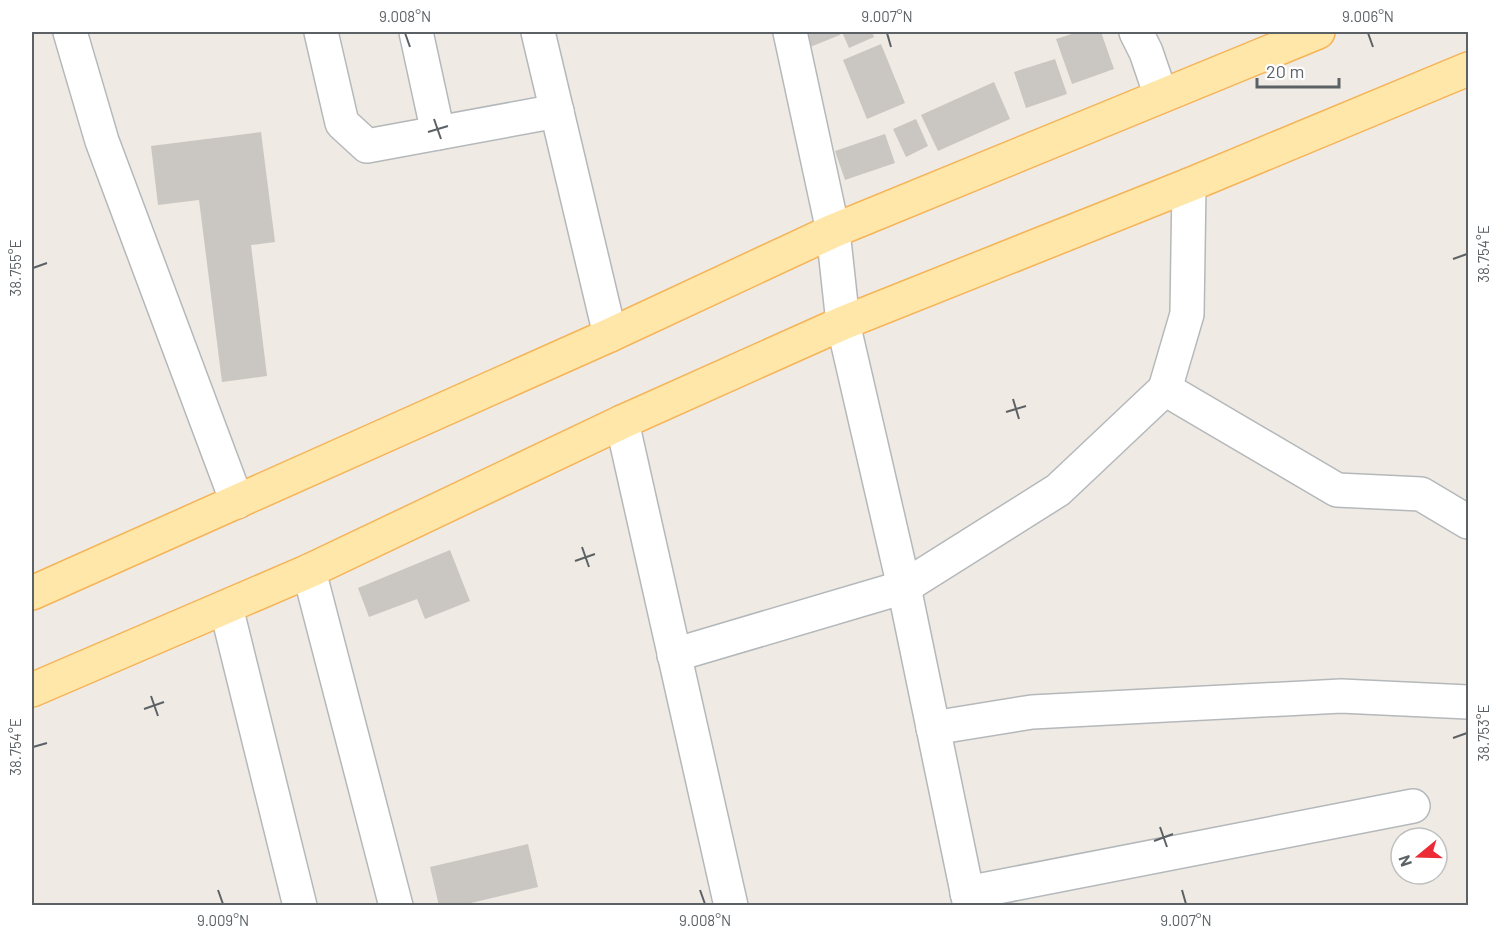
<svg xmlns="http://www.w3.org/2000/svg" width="1500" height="937" viewBox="0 0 1500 937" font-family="Barlow,sans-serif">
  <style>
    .building { fill: #cac6c1 }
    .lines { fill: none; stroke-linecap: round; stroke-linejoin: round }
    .minor-casing { stroke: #b5b8bb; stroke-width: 36 }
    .major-casing { stroke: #f5b457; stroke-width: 36 }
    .minor { stroke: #fff; stroke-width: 33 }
    .major { stroke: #ffe6a9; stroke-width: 33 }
    .ticks { fill: none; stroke: #5c6165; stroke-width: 2 }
    .neatline { fill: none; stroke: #5c6165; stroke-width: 2 }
    .ticks-label { font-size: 15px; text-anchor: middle; fill: #5c6165 }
  </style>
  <rect width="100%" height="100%" fill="#efebe4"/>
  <g class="building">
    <polygon points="803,32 839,32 840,35 810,47"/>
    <polygon points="842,32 872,32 874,37 849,48"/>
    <polygon points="1078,32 1101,32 1114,69 1072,84 1056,39"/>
    <polygon points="881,44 905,103 867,119 843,60"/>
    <polygon points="1055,59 1067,94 1026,108 1014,72"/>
    <polygon points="994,82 1010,119 938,151 921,115"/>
    <polygon points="916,119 928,146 906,157 893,129"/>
    <polygon points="261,132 275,242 251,245 267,376 222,382 199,200 158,205 151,146"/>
    <polygon points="885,134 895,163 845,180 835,151"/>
    <polygon points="450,550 470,601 425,619 417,599 369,617 358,588"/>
    <polygon points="528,844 538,887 458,906 439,906 430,867"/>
  </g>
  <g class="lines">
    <g class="minor-casing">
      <g id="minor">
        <polyline points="70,32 102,141 237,502"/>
        <polyline points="321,32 342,123 367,146 557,111"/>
        <polyline points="416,32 438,133"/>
        <polyline points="538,32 610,335"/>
        <polyline points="790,32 833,231 843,323 904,587 970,906"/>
        <polyline points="1136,32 1146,52 1161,96"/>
        <polyline points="1165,389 1187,314 1189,185"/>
        <polyline points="622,422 731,906"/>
        <polyline points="309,571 396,906"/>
        <polyline points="226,607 300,906"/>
        <polyline points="674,655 904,587 1058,490 1165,389 1337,490 1421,494 1468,522"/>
        <polyline points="933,728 1032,712 1341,696 1468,702"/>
        <polyline points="967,893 1413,806"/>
      </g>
    </g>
    <g class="major-casing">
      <g id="major">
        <polyline points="32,593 610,335 833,231 1318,32"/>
        <polyline points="32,690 309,571 622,422 843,323 1189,185 1468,69"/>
      </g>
    </g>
    <use href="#minor" class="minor"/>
    <use href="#major" class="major"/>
  </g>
  <path class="ticks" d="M 405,33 L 410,47M 887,33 L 891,47M 1368,33 L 1373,47M 434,119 L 441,139M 428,132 L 448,126M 1453,259 L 1467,254M 33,268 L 47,263M 1013,399 L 1019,419M 1006,412 L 1026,406M 582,547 L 589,567M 575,561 L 595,554M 151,696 L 158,716M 144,709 L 164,702M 1453,738 L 1467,733M 33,747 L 47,743M 1160,827 L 1167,847M 1154,841 L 1173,834M 218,890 L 223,904M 700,890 L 705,904M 1182,890 L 1186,904"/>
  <rect width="1500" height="937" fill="none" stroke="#ffffff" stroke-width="66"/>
  <g transform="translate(1419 856) rotate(251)"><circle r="28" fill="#ffffff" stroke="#bec0c1" stroke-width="1.5"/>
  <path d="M0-4.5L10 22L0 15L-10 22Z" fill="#ed2b36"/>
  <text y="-9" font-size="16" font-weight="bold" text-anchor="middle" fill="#5c6165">N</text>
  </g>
  <path d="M1257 78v9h82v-9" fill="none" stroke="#5c6165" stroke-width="3"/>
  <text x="1266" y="78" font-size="18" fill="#5c6165" stroke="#ffffff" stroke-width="4.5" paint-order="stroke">20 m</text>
  <rect x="33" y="33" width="1434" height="871" class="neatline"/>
  <g class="ticks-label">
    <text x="405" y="22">9.008°N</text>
    <text x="887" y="22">9.007°N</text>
    <text x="1368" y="22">9.006°N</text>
    <text transform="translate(1484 254) rotate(-90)" y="5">38.754°E</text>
    <text transform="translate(16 268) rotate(-90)" y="5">38.755°E</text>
    <text transform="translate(1484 733) rotate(-90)" y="5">38.753°E</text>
    <text transform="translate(16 747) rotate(-90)" y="5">38.754°E</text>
    <text x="223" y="926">9.009°N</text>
    <text x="705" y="926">9.008°N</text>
    <text x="1186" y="926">9.007°N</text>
  </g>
</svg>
